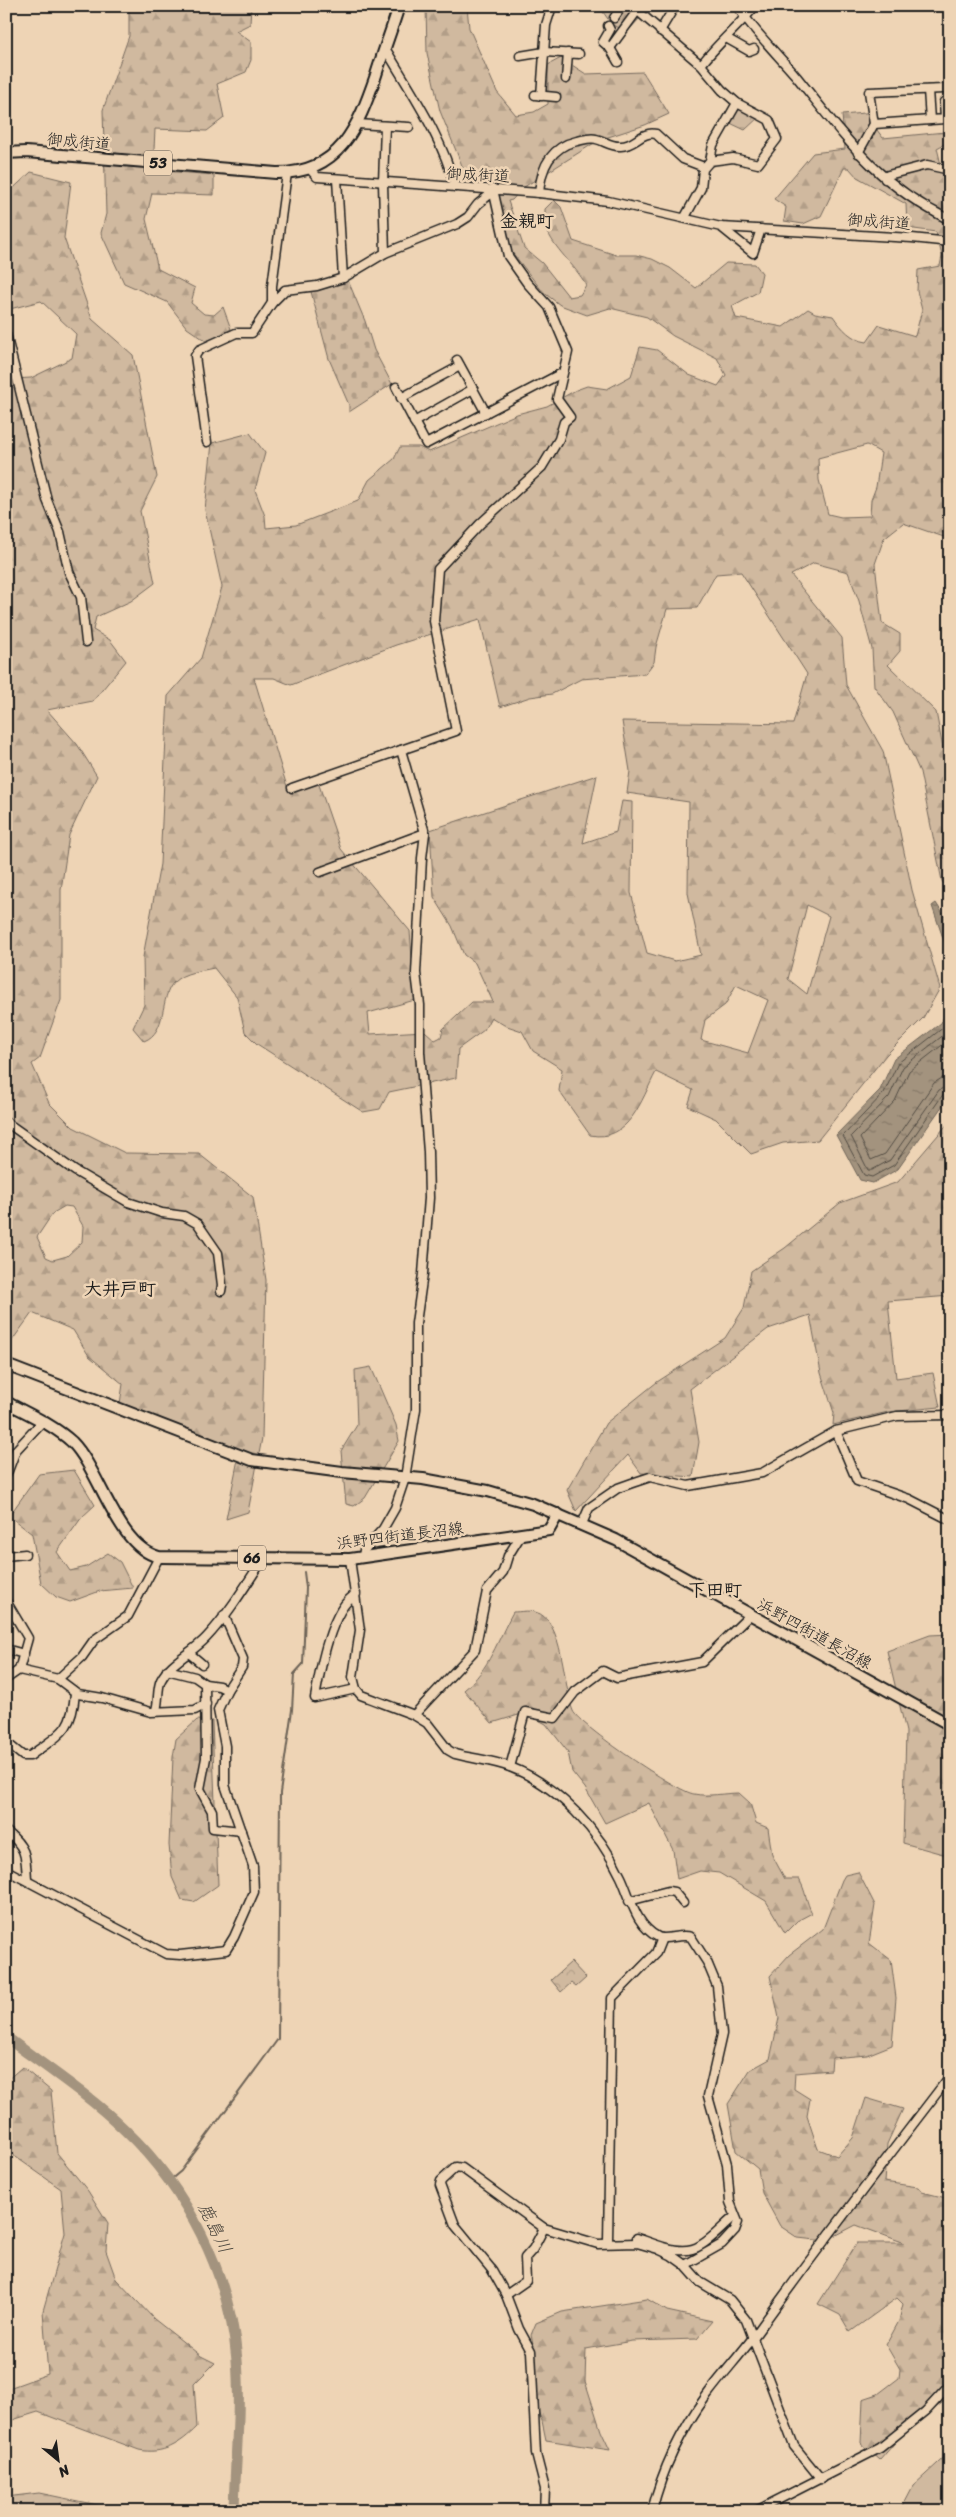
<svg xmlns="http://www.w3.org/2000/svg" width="956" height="2517" viewBox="0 0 956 2517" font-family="Sriracha,'Klee One',sans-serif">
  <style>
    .grass { fill: #d0b99f; stroke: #766a5e }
    .forest { fill: url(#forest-firs); stroke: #766a5e; fill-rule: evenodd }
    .cemetery { fill: url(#cemetery-stones); stroke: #766a5e }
    .park { fill: url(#park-crowns); stroke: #766a5e }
    .water { fill: url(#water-ripples); stroke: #6d6357 }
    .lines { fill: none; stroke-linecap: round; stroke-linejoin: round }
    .shore { stroke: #524c43; stroke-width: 1 }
    .stream { stroke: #6d6357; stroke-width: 2 }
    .river { stroke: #a3937e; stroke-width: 11 }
    .minor-casing { stroke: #1c1c1c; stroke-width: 11 }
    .major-casing { stroke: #1c1c1c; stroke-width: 14 }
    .minor { stroke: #eed4b5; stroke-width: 8 }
    .major { stroke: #eed4b5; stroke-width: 10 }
    .labels { text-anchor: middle; stroke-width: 5; stroke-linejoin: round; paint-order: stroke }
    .shield { fill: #eed4b5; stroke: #5b534a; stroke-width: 1 }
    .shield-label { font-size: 15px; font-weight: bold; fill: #1c1c1c }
    .street-label { font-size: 16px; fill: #1c1c1c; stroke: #eed4b5 }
    .neighbourhood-label { font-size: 18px; font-weight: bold; fill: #1c1c1c; stroke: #eed4b5 }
    .water-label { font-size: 18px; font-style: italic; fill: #4b463e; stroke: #eed4b5 }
  </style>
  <defs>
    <pattern id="forest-firs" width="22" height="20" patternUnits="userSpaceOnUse" patternTransform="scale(1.25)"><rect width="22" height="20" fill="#d0b99f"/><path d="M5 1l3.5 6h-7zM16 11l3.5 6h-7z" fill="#b29e88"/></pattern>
    <pattern id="cemetery-stones" width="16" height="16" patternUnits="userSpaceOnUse" patternTransform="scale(1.25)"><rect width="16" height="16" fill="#d0b99f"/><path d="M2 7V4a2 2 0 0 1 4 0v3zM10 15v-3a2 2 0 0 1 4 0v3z" fill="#b29e88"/></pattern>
    <pattern id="park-crowns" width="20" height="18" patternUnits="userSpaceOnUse" patternTransform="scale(1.25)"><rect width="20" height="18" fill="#d0b99f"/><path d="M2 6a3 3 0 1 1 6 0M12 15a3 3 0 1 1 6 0" fill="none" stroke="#b29e88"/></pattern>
    <pattern id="water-ripples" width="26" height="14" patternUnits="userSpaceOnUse" patternTransform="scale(1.25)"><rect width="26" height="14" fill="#a3937e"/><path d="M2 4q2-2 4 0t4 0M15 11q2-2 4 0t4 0" fill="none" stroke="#847766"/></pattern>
  </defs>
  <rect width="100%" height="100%" fill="#eed4b5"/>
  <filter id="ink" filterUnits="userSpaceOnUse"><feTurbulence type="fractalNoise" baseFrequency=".02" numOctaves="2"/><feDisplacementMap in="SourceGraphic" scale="10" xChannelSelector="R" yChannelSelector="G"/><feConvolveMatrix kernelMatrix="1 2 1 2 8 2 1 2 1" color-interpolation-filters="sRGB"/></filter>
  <g filter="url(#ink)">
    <polygon class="grass" points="950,2452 950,2511 900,2511 913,2486"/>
    <g class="forest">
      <polygon points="129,6 251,6 250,24 236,31 251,42 251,60 246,72 217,84 224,118 207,131 155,129 153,170 214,175 214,195 152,193 146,219 158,269 195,288 191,303 204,314 214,315 223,307 231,329 217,337 206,341 187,328 167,302 124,283 101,233 106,214 103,110 129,36"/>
      <path d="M 426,6 L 467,6 L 469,28 L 497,92 L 516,115 L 534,112 L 548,104 L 548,65 L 561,58 L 586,74 L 643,72 L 669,114 L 645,125 L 599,140 L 524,187 L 512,200 L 508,201 L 524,248 L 542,263 L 569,297 L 580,295 L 586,285 C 576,266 552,247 547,229 C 545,223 545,216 545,209 L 554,200 L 561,207 L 573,241 L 616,255 L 636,255 L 652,259 L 670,268 L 696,288 L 726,263 L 755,264 L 762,273 L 758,292 L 732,306 L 736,318 L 783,327 L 808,309 L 815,313 L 833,316 C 842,329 852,340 867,342 L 879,325 L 915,336 L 922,310 L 917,291 L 918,270 L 940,266 L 942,256 L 936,232 L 907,228 L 906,204 L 857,177 L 849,168 L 844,168 L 821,216 L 803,224 L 784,221 L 786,207 L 774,199 L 813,153 L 845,149 L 842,115 L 876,112 L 877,130 L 883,138 L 945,132 L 950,122 L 950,141 L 937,148 L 943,173 L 950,174 L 950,533 L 944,537 L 903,523 L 884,538 L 875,564 L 882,623 L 900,634 L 900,651 L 888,665 L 936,712 L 950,785 L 950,894 L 942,881 L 920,772 L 893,712 L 874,686 L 872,649 L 859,601 L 848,572 L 814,563 L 791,575 L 842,638 L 846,685 L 883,751 L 912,890 L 940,988 L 923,1018 L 886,1055 L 818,1140 L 783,1143 L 751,1154 L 716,1119 L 688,1106 L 693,1090 L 656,1072 C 641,1100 629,1143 590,1135 L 559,1091 L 562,1069 L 533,1051 L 522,1031 L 504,1025 L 491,1017 L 484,1030 L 458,1049 L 456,1078 L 389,1092 L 380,1109 L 363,1112 L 257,1044 L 245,1032 L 237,997 L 214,968 C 201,971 184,972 174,982 C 159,997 168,1032 144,1041 L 133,1028 L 144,1005 L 143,957 L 160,864 L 168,696 L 201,658 L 222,587 L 205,510 L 212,443 L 250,433 L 265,453 L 255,490 L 265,516 L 266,528 L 296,525 L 358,501 L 369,480 L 394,459 L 400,447 L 419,447 L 429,452 L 517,414 L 547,406 L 576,390 L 587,386 L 607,389 L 631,376 L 640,347 L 657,350 L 689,375 L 718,386 L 726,375 L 717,358 L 673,336 L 647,317 L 610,308 L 587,315 L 560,305 L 543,292 L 508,247 L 500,202 L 485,198 L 467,178 L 440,111 L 427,53 ZM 867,445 L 881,453 L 876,487 L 871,500 L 870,516 L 841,517 L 828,514 L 819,480 L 818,458 ZM 741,572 L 807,674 L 793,724 L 622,721 L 630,771 L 627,793 L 689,802 L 688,893 L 701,955 L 675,961 L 647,953 L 631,893 L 632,802 L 622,801 L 616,832 L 583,843 L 597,775 L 430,830 L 434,897 L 452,926 L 464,955 L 475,963 L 493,1002 L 472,1002 L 443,1029 L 441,1037 L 435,1040 L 425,1031 L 370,1034 L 368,1013 L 415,1000 L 410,931 L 341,849 L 318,782 L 288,790 L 254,678 L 274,678 L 291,685 L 396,645 L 480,619 L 500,707 L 530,697 L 552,694 L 581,679 L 645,674 L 654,662 L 656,647 L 667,609 L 697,608 L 716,574 ZM 807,905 L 829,916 L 807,994 L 788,979 ZM 736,985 L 768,1000 L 748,1053 L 701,1040 L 705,1020 L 725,1005 Z"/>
      <polygon points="599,6 651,6 628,31 612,25"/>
      <path d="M 31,172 L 71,182 L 64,238 L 92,319 L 133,355 L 157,477 L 140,511 L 155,583 L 131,601 L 96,617 L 93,630 L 110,640 L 126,661 L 93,701 L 47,710 L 77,744 L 97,776 L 69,835 L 61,890 L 61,1000 L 40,1058 L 32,1064 L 49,1103 L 73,1127 L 125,1153 L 199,1154 L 253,1197 L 266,1280 L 262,1438 L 248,1512 L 226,1519 L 239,1454 L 187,1430 L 119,1410 L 123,1384 L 89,1356 L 73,1330 L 32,1313 L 6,1349 L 6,1199 L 10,1152 L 6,1149 L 6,361 L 8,360 L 14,379 L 31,378 L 72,358 L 76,334 L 41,301 L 6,310 L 6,195 ZM 65,1206 L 72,1207 L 83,1226 L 82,1242 L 67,1256 L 53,1260 L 46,1257 L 37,1237 L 53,1213 Z"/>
      <polygon points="950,1121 950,1296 888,1301 896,1378 933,1373 940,1407 888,1412 833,1425 834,1413 821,1373 810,1315 768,1329 690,1389 699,1442 693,1477 641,1473 628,1455 576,1511 567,1490 606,1423 657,1382 725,1338 744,1308 751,1271 785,1248 840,1203 898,1182"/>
      <polygon points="371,1367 396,1425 399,1441 365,1498 354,1506 346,1504 341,1451 357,1425 355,1370"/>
      <polygon points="74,1470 95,1505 82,1517 57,1552 70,1571 86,1567 108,1553 120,1562 133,1588 100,1591 70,1602 56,1597 41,1583 32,1534 9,1516 39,1474"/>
      <path d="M 513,1612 C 520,1612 528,1610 535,1612 C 564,1618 563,1688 573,1711 C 579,1725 677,1792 694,1794 C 708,1797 725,1793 739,1793 L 750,1803 L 756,1823 L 768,1828 L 772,1855 L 785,1879 L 799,1879 C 806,1891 806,1902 812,1913 L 797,1921 L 785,1933 L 766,1901 L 719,1873 L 700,1871 L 677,1879 L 673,1850 L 649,1803 L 605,1823 L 585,1788 L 572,1772 L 568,1752 L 546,1724 L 525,1713 L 492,1723 L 464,1690 C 489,1670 498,1639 513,1612 Z"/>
      <polygon points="950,1634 950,1856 903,1843 906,1732 887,1651 930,1635"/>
      <polygon points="197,1720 212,1721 218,1885 194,1902 182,1900 172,1877 169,1845 173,1757 176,1739"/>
      <polygon points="858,1872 875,1905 869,1943 891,1960 896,1998 892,2045 867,2055 832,2058 831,2070 795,2073 794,2089 810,2099 807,2116 818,2149 837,2156 853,2138 866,2098 903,2109 887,2144 884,2182 918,2187 922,2192 950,2199 950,2397 906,2430 880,2460 861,2443 863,2399 878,2394 899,2378 900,2369 886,2345 899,2321 903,2304 897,2298 850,2332 840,2315 818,2304 857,2243 905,2243 856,2225 825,2241 798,2238 780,2226 762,2193 758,2169 736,2151 728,2104 750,2070 770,2059 779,2018 770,1976 789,1955 823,1929 842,1880 845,1875"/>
      <path d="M 22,2067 L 51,2091 L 57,2153 L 88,2191 L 108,2223 L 106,2251 L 116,2279 L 154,2319 L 201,2356 L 215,2363 L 194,2384 L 197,2427 C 180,2444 163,2455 139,2450 L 38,2412 L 6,2422 L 6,2389 L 48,2374 L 43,2311 L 65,2233 L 61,2189 L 13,2155 L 6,2153 L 6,2081 Z"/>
      <polygon points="647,2299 667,2311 712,2321 697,2339 632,2341 586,2349 585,2381 601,2431 610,2450 546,2440 542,2421 526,2382 535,2352 531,2335 536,2323 562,2312"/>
      <polygon points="39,2493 112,2508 115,2511 6,2511 6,2497"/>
    </g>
    <polygon class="cemetery" points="347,278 365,321 374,350 392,384 349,412 349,405 329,359 310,288"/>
    <g class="park">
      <polygon points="739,105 760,116 745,130 728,122"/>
      <polygon points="571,1962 586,1978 576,1987 571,1983 561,1992 551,1980"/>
    </g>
    <g class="water">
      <polygon points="936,903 950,925 950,958 932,906"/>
      <polygon points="950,1004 950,1095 898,1169 873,1183 860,1180 836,1135 880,1090 894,1059 941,1023"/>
    </g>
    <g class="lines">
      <g class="shore">
        <polyline points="950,1016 944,1027 898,1063 884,1093 843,1136 864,1175 872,1177 894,1165 944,1093 950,1091"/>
        <polyline points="950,1030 903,1067 889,1097 851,1136 868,1170 872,1170 890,1160 939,1090 950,1085"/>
        <polyline points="950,1039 909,1071 895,1101 860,1138 871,1160 885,1154 934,1083 942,1078 950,1077"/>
      </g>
      <polyline class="stream" points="169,2181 181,2171 278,2039 280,1793 292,1710 294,1674 303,1664 306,1588 304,1572"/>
      <path class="river" d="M 6,2037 C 46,2067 89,2095 125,2130 C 187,2189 230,2274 237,2360 C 241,2410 235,2461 234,2511"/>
      <g class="minor-casing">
        <g id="minor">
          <polyline points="632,6 701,65 722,90 737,103 769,120 777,139 758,164 733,158 710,161"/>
          <path d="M 737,6 C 754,31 776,53 796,76 C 846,138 875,183 950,220"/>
          <polyline points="950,6 950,7"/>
          <polyline points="614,18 622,6"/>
          <polyline points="608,26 610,30 603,42 610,48 618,62"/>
          <polyline points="660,31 675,6"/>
          <polyline points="726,38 749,51 754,49"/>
          <path d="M 385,48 C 411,92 443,138 455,187"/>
          <polyline points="610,48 637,11"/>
          <polyline points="520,56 544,52 579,54"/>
          <path d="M 701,65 C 717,44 738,27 755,6"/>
          <polyline points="566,79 568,53"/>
          <polyline points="928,90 930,120"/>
          <polyline points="535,95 556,97"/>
          <polyline points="541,96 546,25 552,6"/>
          <polyline points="357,124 409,127"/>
          <polyline points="874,124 945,119 944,102"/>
          <polyline points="385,126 383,183 385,253"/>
          <polyline points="858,153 874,124 869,92 944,89"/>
          <polyline points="310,169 317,177 539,193 608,201 721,227 912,238 950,242"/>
          <polyline points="337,179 343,278"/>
          <polyline points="885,179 888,175 927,165 950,170"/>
          <path d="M 539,193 C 541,168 550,147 577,141 C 583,140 590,137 596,139 C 605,141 611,147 621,146 C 635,146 641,131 656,134 L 683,159 L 704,167"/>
          <polyline points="685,217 701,188 703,169 710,161 713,145 737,103"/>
          <polyline points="721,227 753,253 761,229"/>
          <polyline points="272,303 285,290 317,286 343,278 385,253 457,224 468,217 478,204 488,196 493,189"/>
          <polyline points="6,334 47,500 60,532 69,572 81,597 86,642"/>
          <polyline points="457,360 486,413"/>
          <polyline points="396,387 426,444 562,373"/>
          <polyline points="401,398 460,366"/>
          <polyline points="414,422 473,389"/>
          <polyline points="207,442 195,356 199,350 236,333 252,333 272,303 272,286 287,173"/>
          <polyline points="292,788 401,750"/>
          <polyline points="320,872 425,833"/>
          <polyline points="6,1122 75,1171 128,1202 162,1213 184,1216 198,1224 218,1253 222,1285 221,1291"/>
          <polyline points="836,1431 857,1481 909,1499 950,1520"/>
          <polyline points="6,1476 16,1450 42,1422"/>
          <polyline points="582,1524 589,1508 618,1488 632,1483 650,1477 688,1486 762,1473 836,1431 897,1416 950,1415"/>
          <polyline points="6,1556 25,1554"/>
          <polyline points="363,1557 364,1550 383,1529 395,1508 405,1478 416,1409 416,1323 423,1274 429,1198 428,1152 420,1052 420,1005 416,973 422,858 425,833 401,750 456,731 434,621 438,569 480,524 542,467 559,439 564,422 570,417 557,399 568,352 549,307 527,283 508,256 493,189"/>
          <path d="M 350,1559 L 360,1630 L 353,1677 L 356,1689 L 361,1695 L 414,1715 L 427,1723 L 448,1750 L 455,1754 C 473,1759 492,1760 510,1767 C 558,1785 600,1832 621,1877 C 631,1898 635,1925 658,1937 C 666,1941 681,1933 691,1937 L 707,1962 L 717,1986 L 722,2034 L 708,2096 L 727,2164 L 730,2202 L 738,2222 L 735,2230 L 722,2244 L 685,2265"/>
          <polyline points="6,1601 28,1638 19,1670 6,1679"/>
          <polyline points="6,1649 24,1654"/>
          <polyline points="189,1653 202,1664"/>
          <polyline points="19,1670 58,1679 78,1694 102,1698 151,1712 195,1710 206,1704"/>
          <polyline points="167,1670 195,1677 205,1684 206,1758 200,1789 212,1811 213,1828 241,1831"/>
          <polyline points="58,1679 82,1657 94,1640 128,1616 159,1557"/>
          <polyline points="205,1684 219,1686 227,1690"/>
          <path d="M 356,1689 L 315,1698 C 320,1670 331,1608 356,1594"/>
          <path d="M 156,1710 C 159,1701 157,1688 161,1680 C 170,1662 192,1653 206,1638 C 227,1616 246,1585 263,1559"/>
          <polyline points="414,1715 475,1650 487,1591 503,1572 508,1556 521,1535"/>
          <path d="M 6,1735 L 7,1743 L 23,1756 L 30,1756 C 59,1734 72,1733 75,1693"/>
          <polyline points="510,1767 525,1712 555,1718 575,1692 603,1671 617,1678 702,1662 750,1615"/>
          <path d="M 6,1831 C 26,1847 26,1855 27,1880"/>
          <polyline points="6,1870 166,1954 180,1955 226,1950 234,1937 254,1892 253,1866 225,1785 225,1746 218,1710 227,1690 242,1667 243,1659 224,1615"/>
          <polyline points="629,1901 668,1891 674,1892 683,1903"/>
          <path d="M 637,2238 C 656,2244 682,2258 701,2245 C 713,2238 723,2226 734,2217"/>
          <polyline points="608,2242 612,1998 656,1953 662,1938"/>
          <polyline points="506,2295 526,2281 525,2258 533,2249 544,2228"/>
          <polyline points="544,2511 545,2489 536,2454 531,2351 519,2329 506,2295 492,2270 455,2225 440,2185 441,2181 456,2167 462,2168 544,2228 598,2244 637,2243 658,2249 671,2255 685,2265 700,2282 730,2300 746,2320 794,2446 821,2479"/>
          <path d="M 652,2511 C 662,2470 682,2429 707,2395 C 724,2372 744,2351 761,2327 C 822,2242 886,2159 950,2076"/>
          <polyline points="756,2511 880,2448 926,2411 950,2385"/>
        </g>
      </g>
      <g class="major-casing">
        <g id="major">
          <path d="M 6,153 L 26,152 L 276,173 C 340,174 358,127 376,75 C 383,52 392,29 399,6"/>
          <polyline points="6,1365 252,1460 342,1472 423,1479 488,1491 533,1504 616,1540 950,1725"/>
          <path d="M 6,1402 C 28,1414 54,1425 72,1442 C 100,1470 117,1547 159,1557 L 350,1559 L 549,1530 L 558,1514"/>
        </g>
      </g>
      <use href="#minor" class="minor"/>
      <use href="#major" class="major"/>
    </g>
  </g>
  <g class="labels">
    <g class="shield">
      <rect x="144" y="150.5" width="28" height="25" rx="4"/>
      <rect x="238" y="1545.5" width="28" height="25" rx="4"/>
    </g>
    <g class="shield-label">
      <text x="158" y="168">53</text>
      <text x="252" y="1563">66</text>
    </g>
    <g class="street-label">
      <text transform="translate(79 141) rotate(5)" y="6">御成街道</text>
      <text transform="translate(478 174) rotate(3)" y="6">御成街道</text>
      <text transform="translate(879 221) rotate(4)" y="6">御成街道</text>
      <text transform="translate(400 1535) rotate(-7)" y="6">浜野四街道長沼線</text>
      <text transform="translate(815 1633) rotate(29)" y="6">浜野四街道長沼線</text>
    </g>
    <g class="neighbourhood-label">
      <text x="527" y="227">金親町</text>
      <text x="120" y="1295">大井戸町</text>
      <text x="715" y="1596">下田町</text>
    </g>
    <g class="water-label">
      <text transform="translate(215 2228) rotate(64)" y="6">鹿島川</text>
    </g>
  </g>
  <rect width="956" height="2517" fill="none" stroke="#eed4b5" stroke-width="25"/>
  <rect x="12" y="12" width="931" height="2492" fill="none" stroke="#1c1c1c" stroke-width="2" filter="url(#ink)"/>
  <g transform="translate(58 2460) rotate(151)" stroke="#eed4b5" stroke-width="4" paint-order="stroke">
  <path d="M0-4L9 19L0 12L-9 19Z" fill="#1c1c1c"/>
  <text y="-8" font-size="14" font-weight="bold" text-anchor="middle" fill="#1c1c1c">N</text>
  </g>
</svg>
